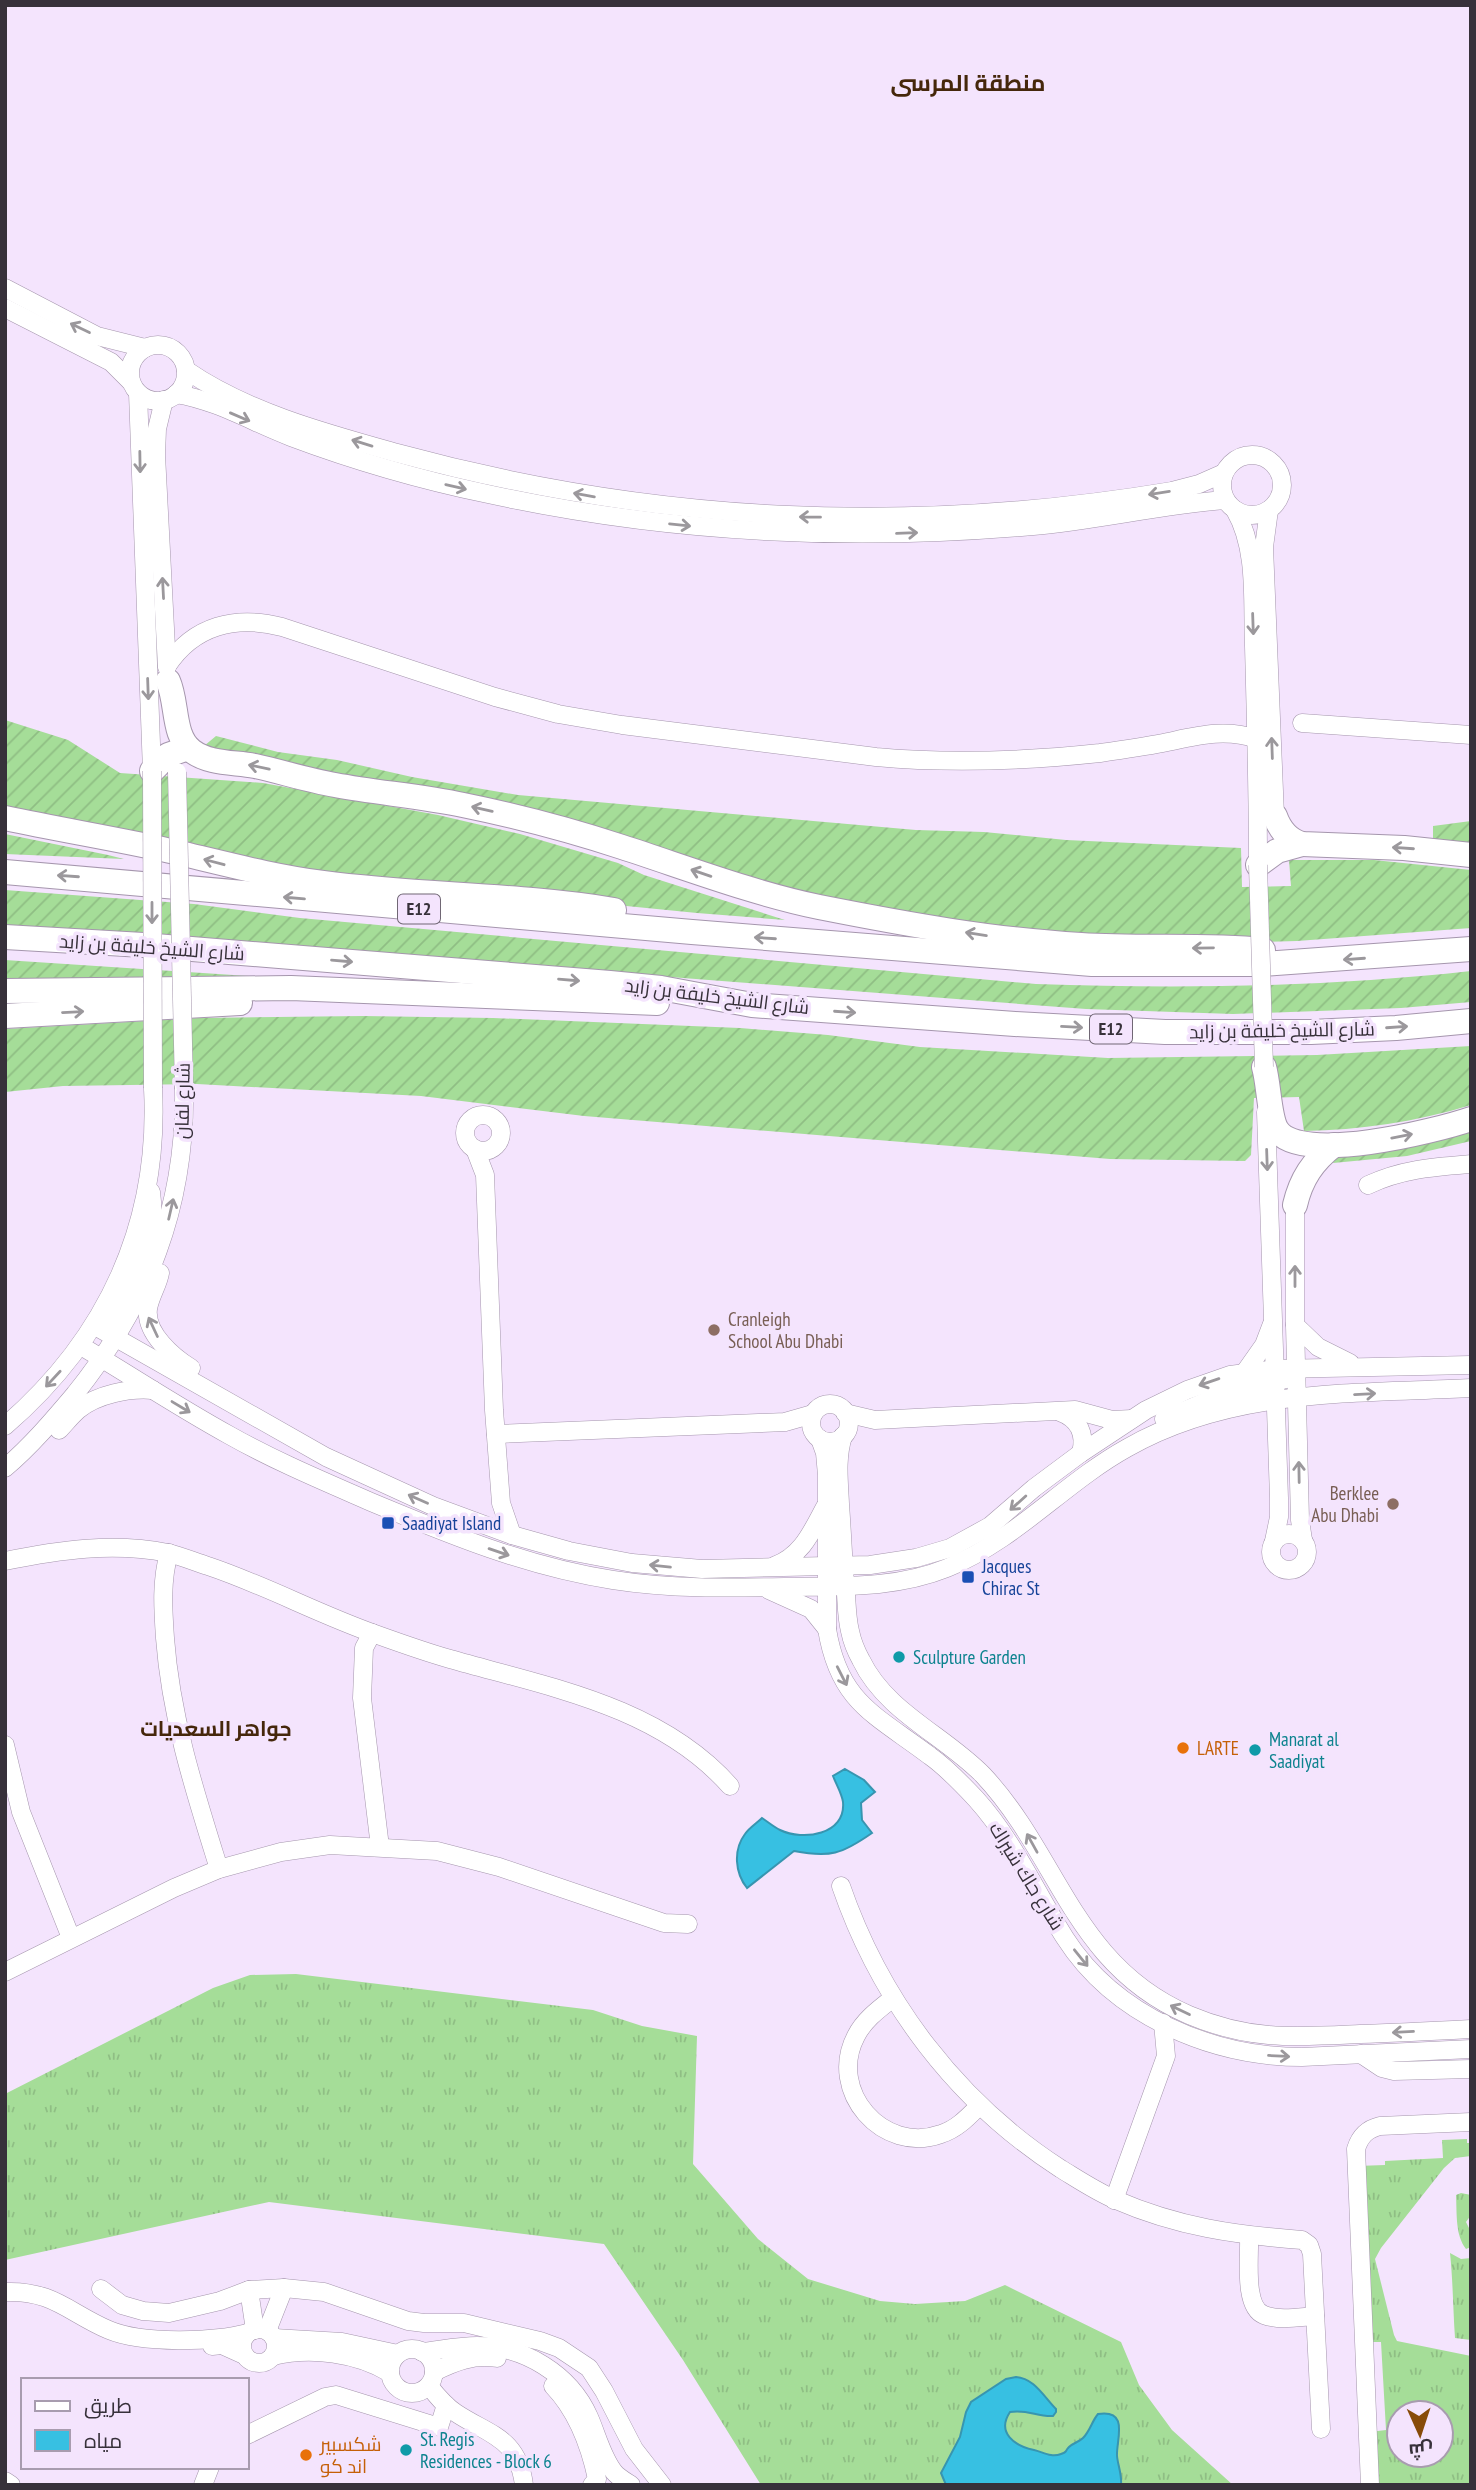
<svg xmlns="http://www.w3.org/2000/svg" width="1476" height="2490" viewBox="0 0 1476 2490" font-family="'PT Sans Narrow',Cairo,sans-serif">
  <style>
    .grass { fill: url(#grass-tufts); fill-rule: evenodd }
    .garden { fill: url(#garden-furrows) }
    .water { fill: #37c0e2; stroke: #3795b0; stroke-width: 2 }
    .lines { fill: none; stroke-linecap: round; stroke-linejoin: round }
    .minor-casing { stroke: #a596ad; stroke-width: 19 }
    .highway-casing { stroke: #a596ad; stroke-width: 26 }
    .minor { stroke: #fff; stroke-width: 18 }
    .highway { stroke: #fff; stroke-width: 24 }
    .minor-bridge-casing { stroke: #a596ad; stroke-width: 19; stroke-linecap: butt }
    .minor-bridge { stroke: #fff; stroke-width: 18 }
    .oneway { stroke: #9b989c }
    .education-dot { fill: #8d6e63; stroke: #f4e4fd; stroke-width: 2.5 }
    .transit-dot { fill: #1a4fb4; stroke: #f4e4fd; stroke-width: 2.5 }
    .culture-dot { fill: #0f9aa8; stroke: #f4e4fd; stroke-width: 2.5 }
    .food-dot { fill: #e8710a; stroke: #f4e4fd; stroke-width: 2.5 }
    .labels { text-anchor: middle; stroke-width: 7; stroke-linejoin: round; paint-order: stroke }
    .shield { fill: #f4e4fd; stroke: #706774; stroke-width: 2 }
    .shield-label { font-size: 18px; font-weight: bold; fill: #37313a }
    .street-label { font-size: 19px; fill: #37313a; stroke: #f4e4fd }
    .education-label { font-size: 19px; fill: #785e54; stroke: #f4e4fd; text-anchor: start }
    .transit-label { font-size: 19px; fill: #164399; stroke: #f4e4fd; text-anchor: start }
    .culture-label { font-size: 19px; fill: #0d838f; stroke: #f4e4fd; text-anchor: start }
    .food-label { font-size: 19px; fill: #c56008; stroke: #f4e4fd; text-anchor: start }
    .neighbourhood-label { font-size: 21px; font-weight: bold; fill: #45270b; stroke: #f4e4fd }
    .quarter-label { font-size: 23px; font-weight: bold; fill: #45270b; stroke: #f4e4fd }
  </style>
  <defs>
    <pattern id="grass-tufts" width="24" height="20" patternUnits="userSpaceOnUse" patternTransform="scale(1.75)"><rect width="24" height="20" fill="#a5dd98"/><path d="M3 7l-1-3M5 7V3M7 7l1-3M15 17l-1-3M17 17v-4M19 17l1-3" fill="none" stroke="#8fbe84"/></pattern>
    <pattern id="garden-furrows" width="10" height="10" patternUnits="userSpaceOnUse" patternTransform="scale(1.75)"><rect width="10" height="10" fill="#a5dd98"/><path d="M-1 1l2-2M0 10L10 0M9 11l2-2" fill="none" stroke="#8fbe84"/></pattern>
  </defs>
  <rect width="100%" height="100%" fill="#f4e4fd"/>
  <g class="grass">
    <polygon points="296,1974 593,2010 642,2026 697,2036 693,2164 758,2239 808,2279 880,2301 915,2304 965,2301 1005,2285 1121,2342 1139,2385 1172,2430 1233,2485 761,2485 683,2360 604,2244 269,2202 5,2260 5,2094 213,1988 250,1975"/>
    <path d="M 1467,2139 L 1467,2143 L 1471,2143 L 1471,2156 L 1455,2158 L 1444,2168 L 1381,2248 L 1375,2259 L 1394,2335 L 1397,2341 L 1471,2356 L 1471,2485 L 1373,2485 L 1369,2432 L 1386,2430 L 1381,2342 L 1365,2342 L 1357,2166 L 1385,2165 L 1385,2161 L 1443,2158 L 1442,2140 ZM 1399,2413 L 1441,2413 L 1441,2455 L 1399,2455 Z"/>
    <path d="M 1461,2193 L 1471,2195 L 1471,2215 L 1466,2222 L 1471,2232 L 1471,2247 L 1466,2249 C 1455,2235 1457,2213 1456,2195 Z"/>
    <path d="M 1450,2253 L 1461,2259 L 1471,2258 L 1471,2340 L 1455,2338 C 1453,2309 1453,2282 1450,2253 Z"/>
  </g>
  <g class="garden">
    <polygon points="5,720 68,740 120,773 263,783 438,815 520,834 618,863 644,875 785,920 697,913 314,875 5,812"/>
    <polygon points="216,736 278,752 337,760 412,777 518,795 916,830 984,832 1066,840 1241,848 1242,887 1291,886 1289,860 1374,860 1471,870 1471,928 1297,941 1134,945 819,901 358,777 259,759 204,746"/>
    <polygon points="1471,821 1471,846 1433,841 1433,826"/>
    <polygon points="5,834 108,855 124,859 5,854"/>
    <path d="M 5,890 L 194,904 L 300,918 L 1036,984 C 1181,989 1327,987 1471,971 L 1471,1002 L 1401,1008 L 1233,1014 L 1086,1009 L 5,926 Z"/>
    <polygon points="5,960 311,980 5,986"/>
    <path d="M 363,1016 L 493,1018 L 740,1028 L 828,1035 L 920,1047 L 1108,1058 L 1317,1055 L 1471,1046 L 1471,1105 C 1416,1122 1360,1130 1304,1131 L 1299,1097 L 1254,1098 L 1251,1155 L 1245,1161 L 1110,1159 L 584,1116 L 421,1096 L 197,1084 L 63,1086 L 5,1092 L 5,1029 L 198,1018 Z"/>
    <polygon points="1471,1131 1471,1141 1407,1156 1333,1163 1335,1157"/>
  </g>
  <g class="water">
    <path d="M 845,1769 L 864,1780 L 875,1792 L 861,1803 L 862,1820 L 872,1833 C 842,1854 830,1858 794,1851 L 747,1888 C 735,1873 733,1850 745,1834 C 749,1828 757,1823 762,1818 C 768,1822 774,1827 780,1830 C 803,1841 846,1835 843,1802 C 842,1794 836,1784 833,1776 Z"/>
    <path d="M 1016,2377 C 1034,2378 1044,2397 1056,2409 L 1056,2412 L 1053,2416 C 1037,2417 1028,2409 1010,2412 C 996,2433 1015,2446 1034,2450 C 1043,2452 1051,2458 1061,2454 C 1068,2452 1064,2452 1069,2447 C 1073,2443 1079,2442 1083,2438 C 1090,2431 1092,2421 1098,2414 C 1130,2409 1116,2440 1117,2456 C 1118,2466 1122,2474 1121,2485 L 946,2485 L 941,2473 L 960,2437 L 966,2412 L 971,2402 L 1006,2379 Z"/>
  </g>
  <g class="lines">
    <g class="minor-casing">
      <g id="minor">
        <polyline points="5,288 97,336 145,348"/>
        <polyline points="5,308 111,362 131,382"/>
        <circle cx="158" cy="373" r="28"/>
        <path d="M 186,370 C 247,412 325,433 397,453 C 654,523 908,535 1172,491 L 1199,484 L 1224,473"/>
        <polyline points="138,393 152,771"/>
        <path d="M 176,394 C 216,400 254,423 291,437 C 355,461 421,480 488,494 C 667,533 851,542 1033,526 C 1098,520 1161,505 1225,500"/>
        <polyline points="164,400 157,429 156,455 167,667"/>
        <circle cx="1252" cy="485" r="30"/>
        <path d="M 1235,510 C 1258,550 1252,602 1254,646 C 1256,719 1258,792 1258,865"/>
        <polyline points="1269,510 1264,547 1275,816"/>
        <path d="M 167,666 C 194,625 236,615 282,627 L 495,697 L 558,714 L 622,725 L 876,757 C 951,764 1025,761 1100,753 C 1121,750 1142,747 1163,743 C 1197,736 1224,728 1257,739"/>
        <polyline points="1302,723 1471,735"/>
        <polyline points="1266,1112 1279,1498 1279,1517 1274,1541"/>
        <circle cx="483" cy="1133" r="18"/>
        <polyline points="475,1149 485,1175 494,1410 501,1503 512,1535"/>
        <path d="M 1368,1185 C 1402,1169 1434,1167 1471,1164"/>
        <polyline points="1295,1205 1295,1325 1300,1520 1303,1540"/>
        <path d="M 160,1273 C 158,1285 150,1296 148,1309 C 145,1333 173,1357 191,1368"/>
        <path d="M 113,1319 C 136,1276 158,1243 151,1192"/>
        <polyline points="1295,1325 1318,1347 1350,1363"/>
        <polyline points="95,1326 326,1457 433,1506 512,1535 569,1551 632,1563 702,1569 870,1565 916,1558 950,1548 990,1526 1034,1488 1081,1453 1146,1410 1187,1390 1230,1375 1276,1369 1471,1365"/>
        <path d="M 81,1346 C 130,1375 178,1407 229,1435 C 275,1461 323,1481 371,1502 C 450,1535 528,1567 613,1580 C 670,1589 727,1588 785,1587 C 840,1586 895,1589 947,1568 C 1016,1540 1064,1483 1127,1448 C 1232,1388 1355,1394 1471,1388"/>
        <polyline points="1245,1372 1264,1345 1272,1324"/>
        <circle cx="830" cy="1423" r="19"/>
        <path d="M 1060,1412 C 1079,1419 1086,1434 1081,1453"/>
        <polyline points="845,1413 875,1420 1075,1410 1112,1420 1132,1419"/>
        <polyline points="1164,1419 1224,1394 1286,1379"/>
        <path d="M 5,1426 C 107,1338 160,1224 153,1088"/>
        <path d="M 59,1430 C 65,1424 71,1416 78,1410 C 97,1394 130,1388 153,1390"/>
        <polyline points="496,1434 785,1422 813,1414"/>
        <path d="M 843,1436 C 836,1459 839,1481 840,1504 C 842,1531 843,1557 845,1583 C 847,1599 846,1615 850,1631 C 852,1641 856,1651 861,1660 C 886,1712 944,1735 983,1775 C 1060,1857 1073,1965 1189,2015 C 1250,2041 1296,2037 1360,2034 C 1397,2033 1434,2031 1471,2029"/>
        <path d="M 820,1439 L 825,1453 L 827,1475 L 827,1629 C 839,1703 876,1715 930,1756 C 947,1768 962,1784 976,1799 C 1013,1840 1036,1892 1065,1938 C 1115,2016 1212,2057 1302,2057 L 1471,2049"/>
        <path d="M 5,1468 C 31,1446 53,1420 75,1394 C 148,1303 186,1206 184,1089"/>
        <circle cx="1289" cy="1552" r="18"/>
        <path d="M 169,1553 C 161,1581 163,1609 165,1638 C 171,1719 195,1792 219,1869"/>
        <path d="M 5,1561 C 59,1550 113,1542 168,1553 C 181,1556 195,1562 208,1566 C 265,1585 318,1614 375,1634 C 400,1643 425,1652 450,1659 C 548,1687 659,1706 730,1786"/>
        <path d="M 774,1566 C 802,1556 812,1531 825,1507"/>
        <polyline points="769,1590 811,1609 827,1629"/>
        <polyline points="372,1633 364,1648 362,1698 380,1847"/>
        <polyline points="5,1745 21,1812 71,1938"/>
        <path d="M 841,1886 C 881,2002 957,2102 1061,2169 C 1079,2180 1097,2192 1116,2200 C 1178,2227 1236,2235 1302,2240 L 1309,2245 L 1312,2254 L 1321,2429"/>
        <polyline points="5,1972 174,1888 219,1869 281,1852 330,1845 437,1851 499,1867 664,1923 688,1924"/>
        <path d="M 893,1998 C 879,2009 864,2020 856,2036 C 827,2091 883,2155 941,2134 C 957,2129 968,2117 979,2106"/>
        <polyline points="1361,2054 1382,2068 1394,2071 1471,2069"/>
        <polyline points="1114,2200 1166,2056 1163,2023"/>
        <path d="M 1249,2237 C 1250,2256 1243,2307 1264,2315 C 1279,2321 1300,2317 1315,2316"/>
        <polyline points="101,2289 122,2305 143,2311 169,2313 220,2301 249,2290 284,2288 324,2292 408,2321 424,2323 464,2323 540,2341 559,2348 589,2368 604,2391 634,2449 662,2485"/>
        <polyline points="249,2290 255,2330"/>
        <path d="M 5,2292 C 53,2290 69,2313 109,2330 C 142,2344 214,2342 248,2333"/>
        <circle cx="259" cy="2346" r="17"/>
        <polyline points="267,2331 284,2288"/>
        <polyline points="274,2338 342,2342 398,2354"/>
        <polyline points="212,2346 222,2345 242,2354"/>
        <circle cx="412" cy="2371" r="22"/>
        <path d="M 422,2352 C 440,2350 459,2346 477,2346 C 524,2346 570,2374 589,2417 C 597,2435 602,2457 614,2472 C 618,2477 625,2481 631,2485"/>
        <path d="M 273,2356 C 311,2347 357,2353 390,2373"/>
        <path d="M 434,2372 C 454,2362 474,2354 497,2358"/>
        <path d="M 429,2386 C 437,2396 445,2406 456,2413 C 489,2435 518,2437 524,2485"/>
        <path d="M 553,2386 C 576,2410 590,2446 597,2479 L 592,2485"/>
        <polyline points="247,2435 325,2397 336,2395 439,2427 446,2405"/>
        <polyline points="5,2481 11,2485"/>
        <polyline points="203,2485 210,2467"/>
        <path d="M 1370,2485 L 1356,2149 C 1360,2136 1367,2129 1380,2126 L 1471,2122"/>
      </g>
    </g>
    <g class="highway-casing">
      <g id="highway">
        <path d="M 168,681 C 178,703 172,736 192,751 C 209,764 235,762 255,766 C 282,772 308,780 335,785 C 378,793 421,796 463,805 C 517,816 570,830 622,847 C 687,868 752,893 819,907 C 905,924 993,940 1081,945 C 1142,949 1203,944 1263,950"/>
        <polyline points="152,771 168,755 188,748"/>
        <path d="M 1275,816 C 1280,830 1288,840 1302,844 L 1404,848 L 1471,855"/>
        <path d="M 5,818 C 57,829 110,838 162,849 C 216,861 268,876 323,883 C 419,896 518,894 614,910"/>
        <polyline points="1258,865 1277,851 1302,844"/>
        <polyline points="5,872 692,932 1092,964 1262,964 1471,949"/>
        <polyline points="5,937 143,945 610,983 661,988 752,1005 1015,1024 1165,1032 1311,1032 1396,1028 1471,1021"/>
        <polyline points="5,991 291,988 657,1003"/>
        <polyline points="5,1016 240,1003"/>
        <path d="M 1264,1067 C 1269,1084 1269,1118 1277,1130 C 1300,1165 1436,1131 1471,1119"/>
        <path d="M 1295,1205 C 1301,1179 1313,1161 1334,1145"/>
      </g>
    </g>
    <use href="#minor" class="minor"/>
    <use href="#highway" class="highway"/>
    <g class="minor-bridge-casing">
      <g id="minor-bridge">
        <polyline points="152,771 153,1088"/>
        <polyline points="177,772 184,1089"/>
        <polyline points="1258,865 1264,1067"/>
      </g>
    </g>
    <use href="#minor-bridge" class="minor-bridge"/>
  </g>
  <defs><path id="oneway-shaft" d="M-6 0H5M1.5-3L5.5 0L1.5 3" fill="none" stroke-width="1.6" stroke-linecap="round" stroke-linejoin="round" transform="scale(1.75)"/></defs>
  <g class="oneway">
    <use href="#oneway-shaft" transform="translate(80 328) rotate(-154)"/>
    <use href="#oneway-shaft" transform="translate(240 417) rotate(23)"/>
    <use href="#oneway-shaft" transform="translate(362 443) rotate(-163)"/>
    <use href="#oneway-shaft" transform="translate(140 462) rotate(89)"/>
    <use href="#oneway-shaft" transform="translate(456 487) rotate(13)"/>
    <use href="#oneway-shaft" transform="translate(1159 493) rotate(171)"/>
    <use href="#oneway-shaft" transform="translate(584 495) rotate(-170)"/>
    <use href="#oneway-shaft" transform="translate(810 517) rotate(-179)"/>
    <use href="#oneway-shaft" transform="translate(680 525) rotate(6)"/>
    <use href="#oneway-shaft" transform="translate(907 533) rotate(-2)"/>
    <use href="#oneway-shaft" transform="translate(163 588) rotate(-93)"/>
    <use href="#oneway-shaft" transform="translate(1253 624) rotate(88)"/>
    <use href="#oneway-shaft" transform="translate(148 689) rotate(88)"/>
    <use href="#oneway-shaft" transform="translate(1272 748) rotate(-92)"/>
    <use href="#oneway-shaft" transform="translate(259 767) rotate(-168)"/>
    <use href="#oneway-shaft" transform="translate(482 809) rotate(-167)"/>
    <use href="#oneway-shaft" transform="translate(1403 848) rotate(-176)"/>
    <use href="#oneway-shaft" transform="translate(214 862) rotate(-165)"/>
    <use href="#oneway-shaft" transform="translate(701 873) rotate(-161)"/>
    <use href="#oneway-shaft" transform="translate(68 876) rotate(-176)"/>
    <use href="#oneway-shaft" transform="translate(294 898) rotate(-175)"/>
    <use href="#oneway-shaft" transform="translate(152 913) rotate(90)"/>
    <use href="#oneway-shaft" transform="translate(976 934) rotate(-171)"/>
    <use href="#oneway-shaft" transform="translate(765 938) rotate(-176)"/>
    <use href="#oneway-shaft" transform="translate(1203 948) rotate(179)"/>
    <use href="#oneway-shaft" transform="translate(1354 959) rotate(176)"/>
    <use href="#oneway-shaft" transform="translate(342 961) rotate(5)"/>
    <use href="#oneway-shaft" transform="translate(569 980) rotate(5)"/>
    <use href="#oneway-shaft" transform="translate(73 1012) rotate(-3)"/>
    <use href="#oneway-shaft" transform="translate(845 1012) rotate(4)"/>
    <use href="#oneway-shaft" transform="translate(1072 1027) rotate(3)"/>
    <use href="#oneway-shaft" transform="translate(1397 1027) rotate(-4)"/>
    <use href="#oneway-shaft" transform="translate(1402 1136) rotate(-11)"/>
    <use href="#oneway-shaft" transform="translate(1267 1160) rotate(88)"/>
    <use href="#oneway-shaft" transform="translate(171 1209) rotate(-77)"/>
    <use href="#oneway-shaft" transform="translate(1295 1276) rotate(-90)"/>
    <use href="#oneway-shaft" transform="translate(153 1327) rotate(-115)"/>
    <use href="#oneway-shaft" transform="translate(53 1379) rotate(133)"/>
    <use href="#oneway-shaft" transform="translate(1209 1382) rotate(161)"/>
    <use href="#oneway-shaft" transform="translate(1365 1394) rotate(-3)"/>
    <use href="#oneway-shaft" transform="translate(181 1407) rotate(31)"/>
    <use href="#oneway-shaft" transform="translate(1299 1472) rotate(-91)"/>
    <use href="#oneway-shaft" transform="translate(418 1499) rotate(-156)"/>
    <use href="#oneway-shaft" transform="translate(1018 1503) rotate(138)"/>
    <use href="#oneway-shaft" transform="translate(499 1552) rotate(19)"/>
    <use href="#oneway-shaft" transform="translate(660 1566) rotate(-174)"/>
    <use href="#oneway-shaft" transform="translate(842 1676) rotate(63)"/>
    <use href="#oneway-shaft" transform="translate(1032 1843) rotate(-119)"/>
    <use href="#oneway-shaft" transform="translate(1081 1958) rotate(51)"/>
    <use href="#oneway-shaft" transform="translate(1180 2010) rotate(-154)"/>
    <use href="#oneway-shaft" transform="translate(1403 2032) rotate(177)"/>
    <use href="#oneway-shaft" transform="translate(1279 2056) rotate(3)"/>
  </g>
  <g class="education-dot">
    <circle cx="714" cy="1330" r="7"/>
    <circle cx="1393" cy="1504" r="7"/>
  </g>
  <g class="transit-dot">
    <rect x="381" y="1516" width="14" height="14" rx="3.5"/>
    <rect x="961" y="1570" width="14" height="14" rx="3.5"/>
  </g>
  <g class="culture-dot">
    <circle cx="899" cy="1657" r="7"/>
    <circle cx="1255" cy="1750" r="7"/>
    <circle cx="406" cy="2450" r="7"/>
  </g>
  <g class="food-dot">
    <circle cx="1183" cy="1748" r="7"/>
    <circle cx="306" cy="2455" r="7"/>
  </g>
  <g class="labels">
    <g class="shield">
      <rect x="398" y="894.5" width="42" height="29" rx="5"/>
      <rect x="1090" y="1014.5" width="42" height="29" rx="5"/>
    </g>
    <g class="shield-label">
      <text x="419" y="915">E12</text>
      <text x="1111" y="1035">E12</text>
    </g>
    <g class="street-label">
      <text transform="translate(152 947) rotate(4)" y="7">شارع الشيخ خليفة بن زايد</text>
      <text transform="translate(717 996) rotate(7)" y="7">شارع الشيخ خليفة بن زايد</text>
      <text transform="translate(1282 1030) rotate(-1)" y="7">شارع الشيخ خليفة بن زايد</text>
      <text transform="translate(182 1101) rotate(-89)" y="7">شارع لفان</text>
      <text transform="translate(1027 1876) rotate(58)" y="7">شارع جاك شيراك</text>
    </g>
    <g class="education-label">
      <text x="728" y="1326">Cranleigh<tspan x="728" dy="22">School Abu Dhabi</tspan></text>
      <text x="1379" y="1500" text-anchor="end">Berklee<tspan x="1379" dy="22">Abu Dhabi</tspan></text>
    </g>
    <g class="transit-label">
      <text x="402" y="1530">Saadiyat Island</text>
      <text x="982" y="1573">Jacques<tspan x="982" dy="22">Chirac St</tspan></text>
    </g>
    <g class="culture-label">
      <text x="913" y="1664">Sculpture Garden</text>
      <text x="1269" y="1746">Manarat al<tspan x="1269" dy="22">Saadiyat</tspan></text>
      <text x="420" y="2446">St. Regis<tspan x="420" dy="22">Residences - Block 6</tspan></text>
    </g>
    <g class="food-label">
      <text x="1197" y="1755">LARTE</text>
      <text x="320" y="2451">شكسبير<tspan x="320" dy="22">اند كو</tspan></text>
    </g>
    <g class="neighbourhood-label">
      <text x="216" y="1736">جواهر السعديات</text>
    </g>
    <g class="quarter-label">
      <text x="968" y="91">منطقة المرسى</text>
    </g>
  </g>
  <rect width="1476" height="2490" fill="none" stroke="#37313a" stroke-width="14"/>
  <rect x="21" y="2378" width="228" height="91" fill="#f4e4fd" stroke="#a89caf" stroke-width="2"/>
  <rect x="35" y="2401" width="35" height="10" fill="#ffffff" stroke="#a89caf" stroke-width="2"/>
  <text x="84" y="2413" font-size="21" fill="#37313a">طريق</text>
  <rect x="35" y="2430" width="35" height="21" fill="#37c0e2" stroke="#a89caf" stroke-width="2"/>
  <text x="84" y="2448" font-size="21" fill="#37313a">مياه</text>
  <g transform="translate(1420 2434) rotate(177)"><circle r="33" fill="#f4e4fd" stroke="#a89caf" stroke-width="2"/>
  <path d="M0-5L12 26L0 18L-12 26Z" fill="#874b09"/>
  <text y="-10" font-size="19" font-weight="bold" text-anchor="middle" fill="#37313a">ش</text>
  </g>
</svg>
